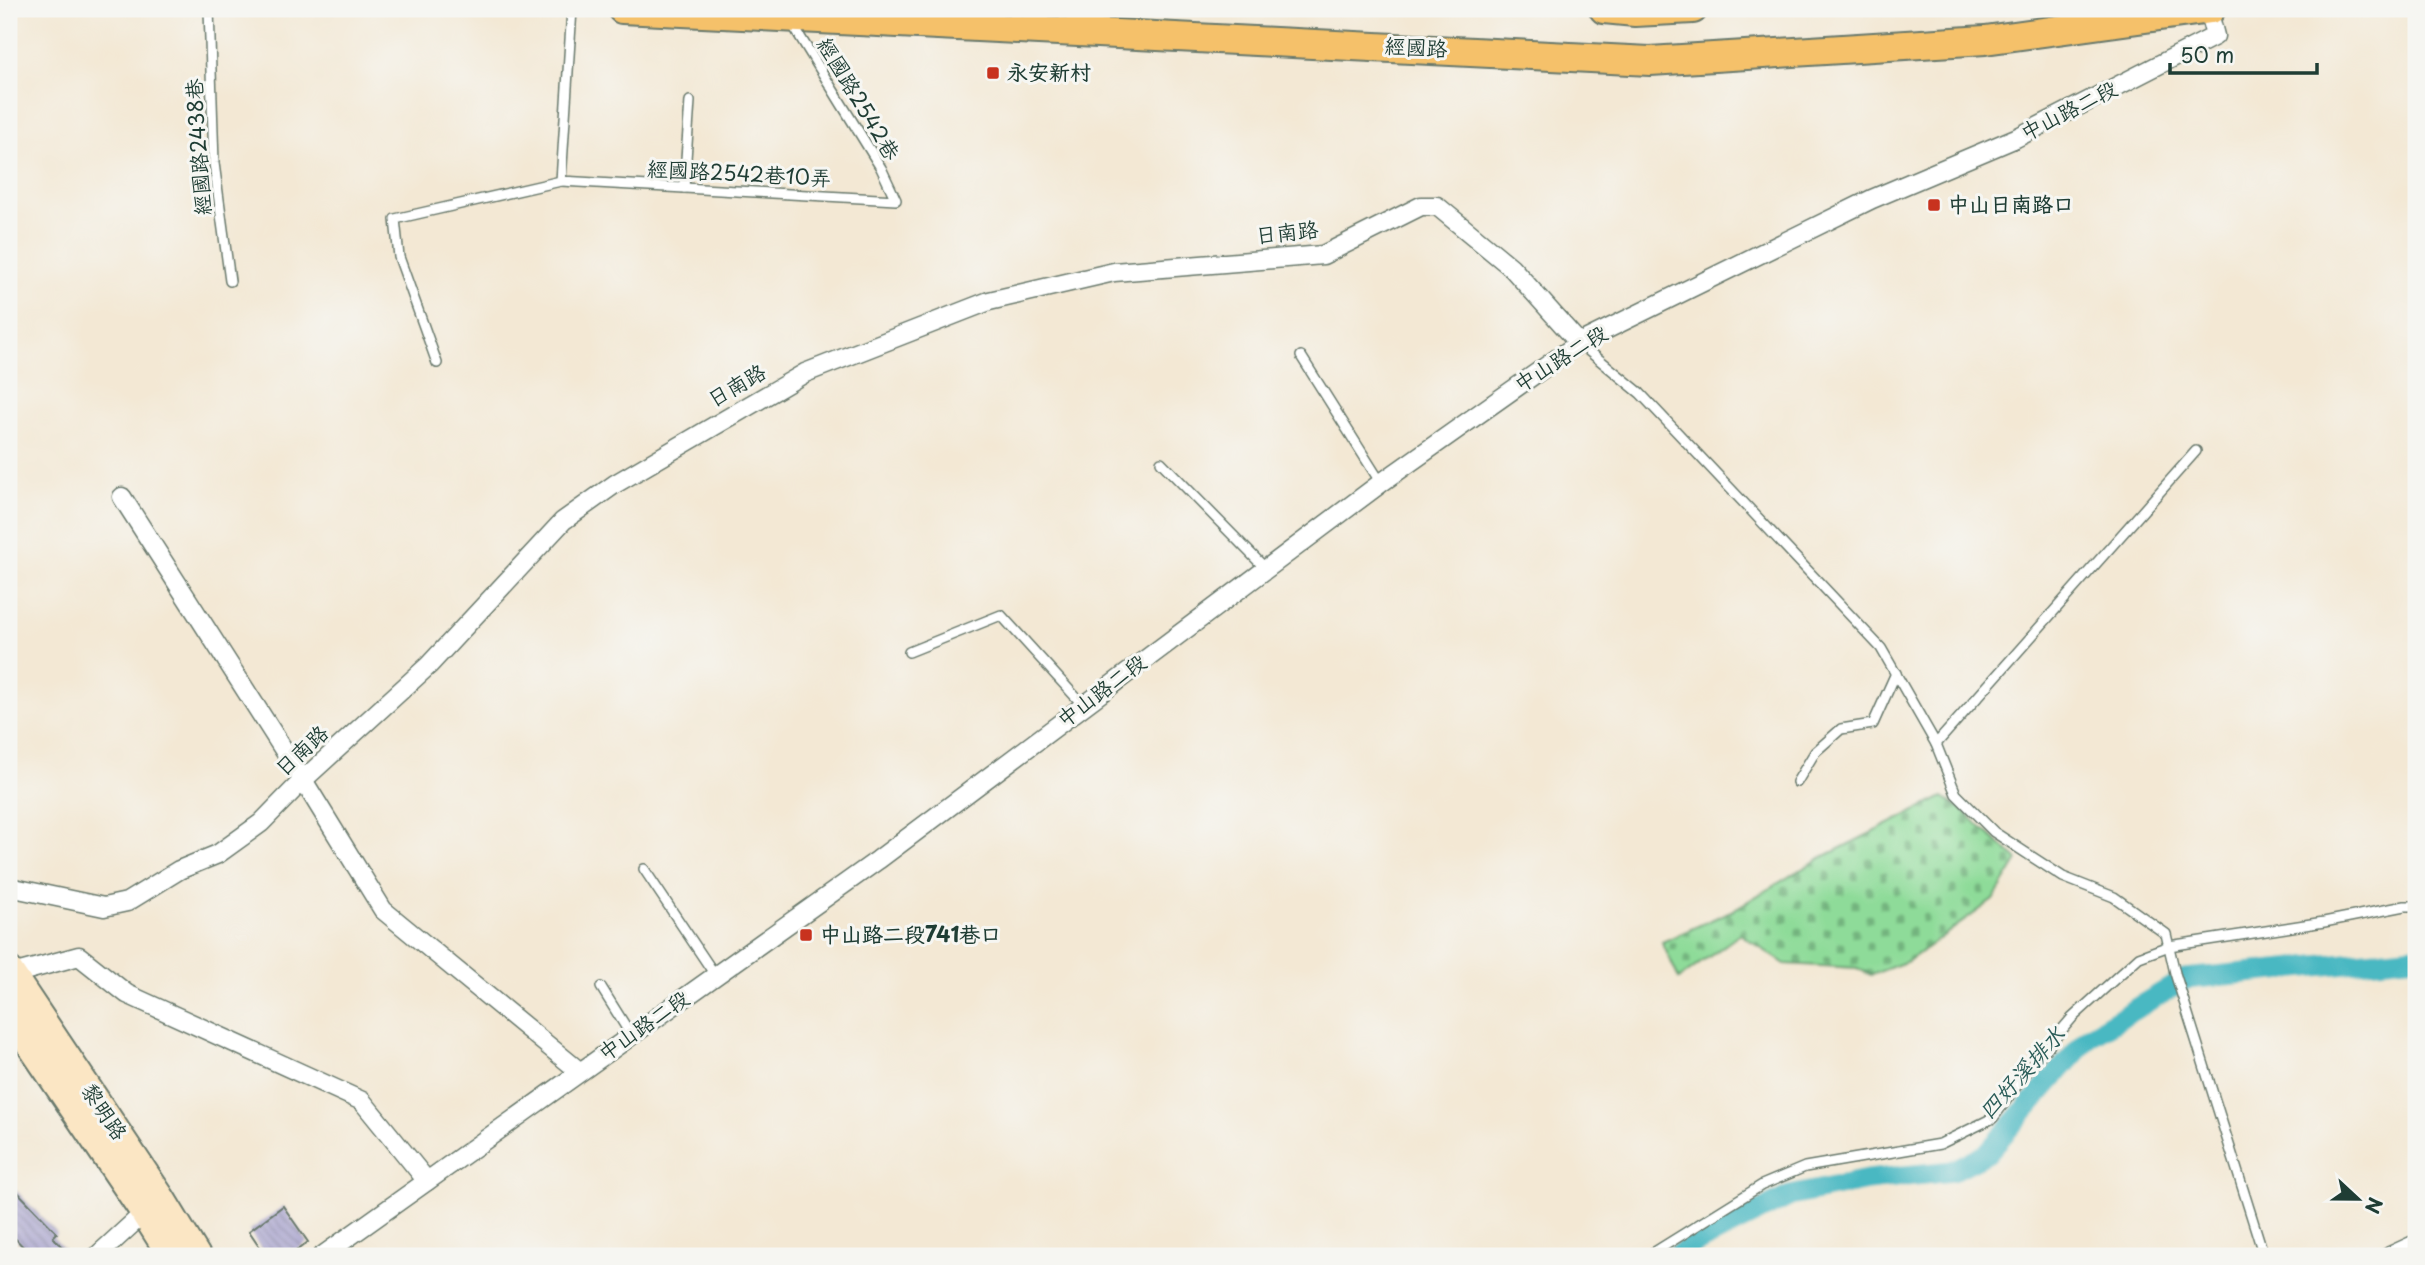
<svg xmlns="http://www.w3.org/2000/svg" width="2425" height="1265" viewBox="0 0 2425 1265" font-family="'Playpen Sans','LXGW WenKai TC',sans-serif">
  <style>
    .cemetery { fill: url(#cemetery-stones); stroke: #568c66; stroke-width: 2 }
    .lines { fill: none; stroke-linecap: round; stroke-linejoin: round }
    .canal { stroke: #49b8c2; stroke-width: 21 }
    .building { fill: url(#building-back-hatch) }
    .lane-casing { stroke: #69796c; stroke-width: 12 }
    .street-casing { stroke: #69796c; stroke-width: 21 }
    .secondary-casing { stroke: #69796c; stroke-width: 30 }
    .primary-casing { stroke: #69796c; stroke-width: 32 }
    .lane { stroke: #fff; stroke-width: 9 }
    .street { stroke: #fff; stroke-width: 18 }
    .secondary { stroke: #fbe6c4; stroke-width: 26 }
    .primary { stroke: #f5c16b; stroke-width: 28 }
    .poi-dot { fill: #c8321e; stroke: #f6f6f2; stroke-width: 2.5 }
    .labels { text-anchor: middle; stroke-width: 6; stroke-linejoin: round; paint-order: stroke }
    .street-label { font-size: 21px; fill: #1f3d34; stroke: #f6f6f2 }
    .poi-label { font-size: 21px; font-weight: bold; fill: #1f3d34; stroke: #f6f6f2; text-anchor: start }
    .water-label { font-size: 23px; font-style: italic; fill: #2a5c58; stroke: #f6f6f2 }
  </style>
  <defs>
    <pattern id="cemetery-stones" width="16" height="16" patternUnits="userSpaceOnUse" patternTransform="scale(1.75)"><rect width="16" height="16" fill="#8edb99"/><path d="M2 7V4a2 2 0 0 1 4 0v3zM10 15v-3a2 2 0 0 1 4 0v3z" fill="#73b37e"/></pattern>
    <pattern id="building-back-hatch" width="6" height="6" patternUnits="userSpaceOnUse" patternTransform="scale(1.75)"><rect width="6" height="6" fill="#a6a0cc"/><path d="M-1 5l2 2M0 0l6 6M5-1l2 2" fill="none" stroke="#8784a6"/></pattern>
  </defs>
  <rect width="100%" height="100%" fill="#f6f6f2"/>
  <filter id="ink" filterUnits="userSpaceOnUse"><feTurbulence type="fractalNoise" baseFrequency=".0143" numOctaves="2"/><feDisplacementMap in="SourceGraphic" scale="14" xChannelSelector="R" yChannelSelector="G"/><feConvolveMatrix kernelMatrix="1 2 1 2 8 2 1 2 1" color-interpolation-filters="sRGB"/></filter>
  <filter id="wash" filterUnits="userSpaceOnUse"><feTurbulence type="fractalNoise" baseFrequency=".00686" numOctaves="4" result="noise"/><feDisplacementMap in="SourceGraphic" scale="28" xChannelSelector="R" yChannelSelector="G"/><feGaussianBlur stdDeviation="1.57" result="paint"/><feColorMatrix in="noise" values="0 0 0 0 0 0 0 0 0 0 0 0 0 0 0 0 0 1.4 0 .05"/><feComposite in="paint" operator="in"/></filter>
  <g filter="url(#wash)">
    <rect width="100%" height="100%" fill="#f3e8d4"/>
    <polygon class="cemetery" points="1943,797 1961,809 2018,860 1993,900 1908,961 1871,975 1857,968 1785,964 1740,934 1679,979 1662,942 1731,911 1819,859"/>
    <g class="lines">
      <polyline class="canal" points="1676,1256 1692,1245 1790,1196 1867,1180 1952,1171 1987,1153 2090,1036 2185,979 2416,956"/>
    </g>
    <g id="blocks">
      <g class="building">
        <polygon points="9,1183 57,1233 53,1237 70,1256 32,1256 9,1232"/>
        <polygon points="283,1206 308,1242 289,1256 266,1256 249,1231"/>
      </g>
    </g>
  </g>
  <g filter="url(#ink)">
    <use href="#blocks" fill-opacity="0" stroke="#69796c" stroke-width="2"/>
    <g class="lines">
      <g class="lane-casing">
        <g id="lane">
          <polyline points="209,9 214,163 230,281"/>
          <polyline points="572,9 561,181 896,200 881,168 791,22"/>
          <polyline points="684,188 690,101"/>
          <polyline points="1579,343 1640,393 1881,648 1936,744 1956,794 1994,832 2063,877 2114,897 2166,934 2175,973 2264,1256"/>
          <polyline points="1301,356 1381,483"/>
          <polyline points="437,363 399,257 395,219 561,181"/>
          <polyline points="1161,462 1266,569"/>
          <polyline points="909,652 1001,615 1083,705"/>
          <polyline points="1936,744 2196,451"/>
          <polyline points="1797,782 1815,752 1841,729 1873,724 1896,673"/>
          <polyline points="644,869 715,975"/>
          <polyline points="601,987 631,1035"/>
          <polyline points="1648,1256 1762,1185 1805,1167 1940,1144 1993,1118 2032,1065 2072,1018 2139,957 2169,946 2324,922 2405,906 2416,906"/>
        </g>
      </g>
      <g class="street-casing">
        <g id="street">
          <polyline points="122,497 303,780 383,910 579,1071"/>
          <polyline points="9,887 104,907 127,902 179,870 218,854 261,823 303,780 429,665 563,521 615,484 805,373 989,301 1114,272 1323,255 1421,206 1437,206 1511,267 1579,343"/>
          <polyline points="9,975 79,956 127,994 362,1101 427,1181"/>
          <polyline points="97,1256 144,1213"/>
          <polyline points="322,1256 878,860 1381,483 1579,343 1872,199 2016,138 2215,36 2208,9"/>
          <polyline points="2390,1256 2416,1244"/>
        </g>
      </g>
      <g class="secondary-casing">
        <g id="secondary">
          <polyline points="9,970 161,1197 197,1256"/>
          <polyline points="9,1014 144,1213 171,1256"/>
        </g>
      </g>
      <g class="primary-casing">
        <g id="primary">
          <polyline points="622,9 1650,61 1985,40 2211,9"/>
          <polyline points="1604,9 1635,12 1693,9"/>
        </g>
      </g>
      <use href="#lane" class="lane"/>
      <use href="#street" class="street"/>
      <use href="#secondary" class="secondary"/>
      <use href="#primary" class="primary"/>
    </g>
  </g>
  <g class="poi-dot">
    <rect x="986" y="66" width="14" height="14" rx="3.5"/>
    <rect x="1927" y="198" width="14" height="14" rx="3.5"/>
    <rect x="799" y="928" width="14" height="14" rx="3.5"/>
  </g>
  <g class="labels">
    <g class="street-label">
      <text transform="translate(1416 48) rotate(3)" y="7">經國路</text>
      <text transform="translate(858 99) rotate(59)" y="7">經國路2542巷</text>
      <text transform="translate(2069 111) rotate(-27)" y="7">中山路二段</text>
      <text transform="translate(199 147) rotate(-94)" y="7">經國路2438巷</text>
      <text transform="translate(739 174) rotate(3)" y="7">經國路2542巷10弄</text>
      <text transform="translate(1287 233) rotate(-6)" y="7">日南路</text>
      <text transform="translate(1561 359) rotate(-32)" y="7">中山路二段</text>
      <text transform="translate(737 386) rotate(-30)" y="7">日南路</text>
      <text transform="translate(1102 691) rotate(-37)" y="7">中山路二段</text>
      <text transform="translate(302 751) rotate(-43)" y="7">日南路</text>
      <text transform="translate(644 1026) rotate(-35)" y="7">中山路二段</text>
      <text transform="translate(104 1112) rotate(56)" y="7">黎明路</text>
    </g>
    <g class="poi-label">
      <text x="1007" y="80">永安新村</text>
      <text x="1948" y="212">中山日南路口</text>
      <text x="820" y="942">中山路二段741巷口</text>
    </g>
    <g class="water-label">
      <text transform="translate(2022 1073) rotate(-48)" y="8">四好溪排水</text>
    </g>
  </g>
  <rect width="2425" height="1265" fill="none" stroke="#f6f6f2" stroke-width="35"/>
  <g transform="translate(2358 1199) rotate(112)" stroke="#f6f6f2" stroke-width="5" paint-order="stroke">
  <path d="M0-5L12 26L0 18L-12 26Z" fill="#1f3d34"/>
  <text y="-10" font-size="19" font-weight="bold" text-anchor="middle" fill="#1f3d34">N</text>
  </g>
  <path d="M2170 63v10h147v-10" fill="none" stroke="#1f3d34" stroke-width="3.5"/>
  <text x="2180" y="63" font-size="21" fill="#1f3d34" stroke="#f6f6f2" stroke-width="5" paint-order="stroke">50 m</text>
</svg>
